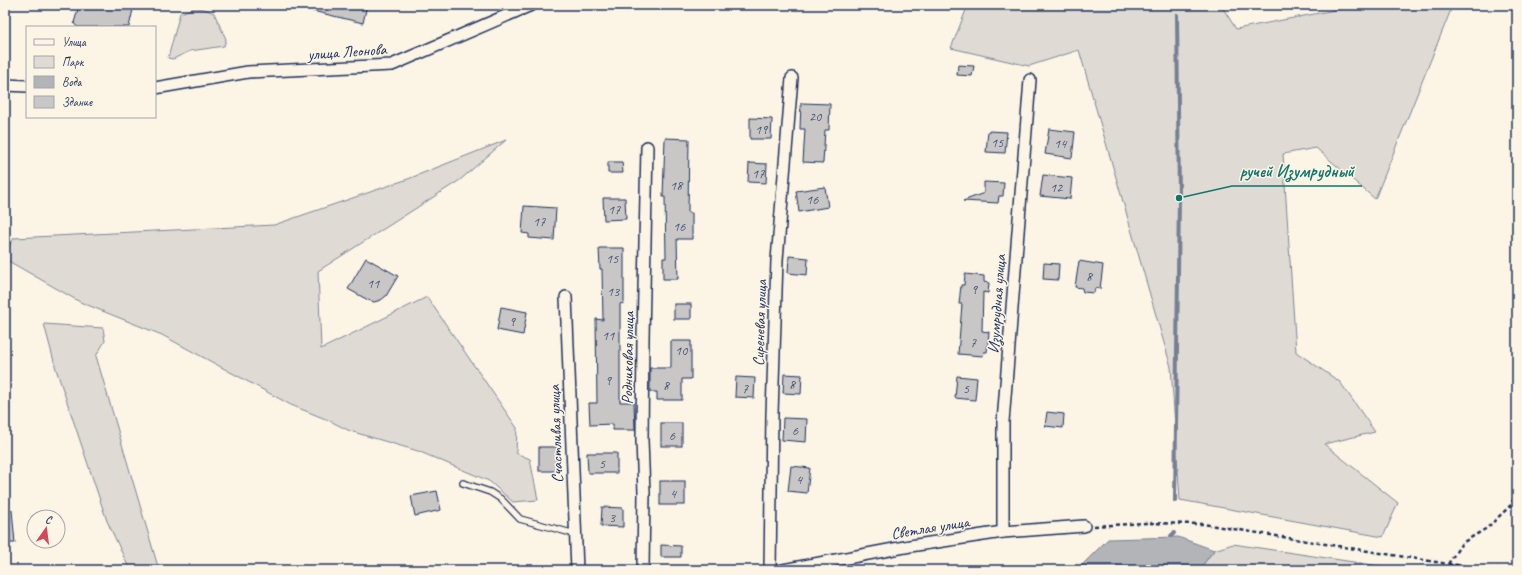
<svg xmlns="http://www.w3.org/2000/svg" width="1522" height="575" viewBox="0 0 1522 575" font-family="Caveat,sans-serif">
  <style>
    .green { fill: #dfdbd4; stroke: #7d8599 }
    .water { fill: #b2b4b8; stroke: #767f94 }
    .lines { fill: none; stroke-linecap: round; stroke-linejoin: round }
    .stream { stroke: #767f94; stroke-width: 4 }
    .building { fill: #c8c7c6; stroke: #1b2f5e }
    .service-casing { stroke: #1b2f5e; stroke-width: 8 }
    .minor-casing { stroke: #1b2f5e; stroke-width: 14 }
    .path { stroke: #1b2f5e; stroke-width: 2.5; stroke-dasharray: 4 3; stroke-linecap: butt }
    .service { stroke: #fcf5e5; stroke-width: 5.5 }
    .minor { stroke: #fcf5e5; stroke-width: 11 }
    .labels { text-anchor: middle; stroke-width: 3; stroke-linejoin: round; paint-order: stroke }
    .number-label { font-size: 14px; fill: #465578 }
    .street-label { font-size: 16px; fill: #1b2f5e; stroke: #fcf5e5 }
    .leader { fill: none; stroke: #0f766e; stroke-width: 1.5 }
    .callout-dot { fill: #0f766e; stroke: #fcf5e5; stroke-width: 1.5 }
    .callout-label { font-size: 17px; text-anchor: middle; font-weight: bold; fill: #0f766e; stroke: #fcf5e5; stroke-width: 3; stroke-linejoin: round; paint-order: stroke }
  </style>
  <rect width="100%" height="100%" fill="#fcf5e5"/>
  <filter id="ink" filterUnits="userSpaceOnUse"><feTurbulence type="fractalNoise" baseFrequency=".025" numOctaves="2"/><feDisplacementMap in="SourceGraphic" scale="8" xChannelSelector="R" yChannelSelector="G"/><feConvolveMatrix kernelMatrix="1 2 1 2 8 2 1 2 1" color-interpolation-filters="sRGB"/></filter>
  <g filter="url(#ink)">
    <g class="green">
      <polygon points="968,5 1221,5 1236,29 1361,5 1450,5 1452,7 1375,199 1316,148 1283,154 1296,352 1340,382 1375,432 1324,444 1398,503 1383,537 1180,500 1171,367 1079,50 1029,66 951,48"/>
      <polygon points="195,8 204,9 214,13 226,39 224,46 190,51 173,59 168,58 180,13"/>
      <polygon points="506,140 460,180 318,271 321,349 427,297 517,428 516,453 530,459 538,500 513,502 489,481 418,451 350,431 328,420 291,405 162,335 80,302 5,259 5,252 14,238 274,225 408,179"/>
      <polygon points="44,324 103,328 105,341 96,356 159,570 130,570 107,521 56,369"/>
      <polygon points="1233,544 1407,570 1199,570 1214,550"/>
    </g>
    <polygon class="water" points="1178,537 1214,550 1199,570 1077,570 1108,539"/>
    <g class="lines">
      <g class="stream">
        <polyline points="1175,501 1179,198 1177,15"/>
        <polyline points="1171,536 1174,533"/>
      </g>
    </g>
    <g class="building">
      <polygon points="79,5 134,5 129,27 77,27 74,23"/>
      <polygon points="304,5 367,5 363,23 304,9"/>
      <polygon points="958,65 974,66 972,76 957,75"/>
      <polygon points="801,103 830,104 829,130 825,130 823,163 803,162 805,129 800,129"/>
      <polygon points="750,118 772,119 771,139 750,139"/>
      <polygon points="1049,129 1075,132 1072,158 1045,154"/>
      <polygon points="988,131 1007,132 1005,153 986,152"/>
      <polygon points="665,138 689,139 688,213 692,213 692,239 677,239 678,279 663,279 663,258 666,258 665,197 663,197"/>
      <polygon points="608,162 622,162 623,173 608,173"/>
      <polygon points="749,163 767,164 766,183 748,182"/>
      <polygon points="1043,175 1072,178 1070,199 1040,196"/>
      <polygon points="984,182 1004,183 1003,196 999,196 998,203 963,201 984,193"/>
      <polygon points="825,187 828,207 799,212 796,191"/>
      <polygon points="603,198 625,198 626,219 604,220"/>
      <polygon points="524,206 556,208 554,240 529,238 529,234 522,233"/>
      <polygon points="599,248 624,248 624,303 620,304 620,402 634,402 635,430 613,430 613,424 590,425 589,403 597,403 596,319 603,320 602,269 600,269"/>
      <polygon points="789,256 808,258 807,275 788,273"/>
      <polygon points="366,258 398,276 386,296 381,300 374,302 368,300 348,289"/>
      <polygon points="1079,261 1103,265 1100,289 1095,288 1094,293 1083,292 1082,288 1075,287"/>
      <polygon points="1044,263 1059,264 1058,280 1043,279"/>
      <polygon points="965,274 984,276 984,282 989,283 988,293 983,292 982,331 989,332 987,352 984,352 983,356 958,354 962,304 959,304 961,285 964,285"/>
      <rect x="674" y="304" width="17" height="15"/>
      <polygon points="501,307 527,312 523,335 497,330"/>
      <polygon points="671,341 691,341 691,379 682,379 682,400 657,400 657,392 650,392 650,368 671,368"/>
      <polygon points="784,374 802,375 801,394 783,393"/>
      <polygon points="957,376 977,378 975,400 955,398"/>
      <polygon points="736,377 755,378 754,398 735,397"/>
      <polygon points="1047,412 1064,414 1063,428 1045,426"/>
      <polygon points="783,418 807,419 806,442 782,440"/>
      <rect x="661" y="423" width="21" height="23"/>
      <rect x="539" y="447" width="18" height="24"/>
      <polygon points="587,453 617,453 617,473 588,473"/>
      <polygon points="791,466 810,468 807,493 788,491"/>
      <rect x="660" y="481" width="25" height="24"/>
      <polygon points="437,491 441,510 415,516 411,496"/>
      <polygon points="602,507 623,508 623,527 601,526"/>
      <polygon points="5,510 12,510 15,543 5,543"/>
      <polygon points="661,545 681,546 681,557 661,557"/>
    </g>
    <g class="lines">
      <g class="service-casing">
        <polyline id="service" points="463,483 490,492 501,499 520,519 575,534"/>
      </g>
      <g class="minor-casing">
        <g id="minor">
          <polyline points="5,85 27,86"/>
          <polyline points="155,88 248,72 392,65 531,5"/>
          <polyline points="566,297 577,570"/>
          <polyline points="1003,532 1003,422 1030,80"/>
          <polyline points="643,570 644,493 642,440 643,338 647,147"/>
          <polyline points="770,570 772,414 777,260 792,78"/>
          <polyline points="783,570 910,546 1003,532 1084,526"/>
        </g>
      </g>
      <g class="path">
        <polyline points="1094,526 1146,523 1203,524 1448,564 1501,570"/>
        <polyline points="1448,564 1462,543 1487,528 1511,505 1517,491"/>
      </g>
      <use href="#service" class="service"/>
      <use href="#minor" class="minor"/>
    </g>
  </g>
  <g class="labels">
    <g class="number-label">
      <text x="815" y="121">20</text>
      <text x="761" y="134">19</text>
      <text x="997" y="147">15</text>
      <text x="1060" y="148">14</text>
      <text x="758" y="178">17</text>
      <text x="676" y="190">18</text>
      <text x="1056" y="192">12</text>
      <text x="812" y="204">16</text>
      <text x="614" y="214">17</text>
      <text x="539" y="226">17</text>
      <text x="679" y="231">16</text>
      <text x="612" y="263">15</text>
      <text x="1089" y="281">8</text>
      <text x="373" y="288">11</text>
      <text x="974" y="294">9</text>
      <text x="613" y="296">13</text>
      <text x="512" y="326">9</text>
      <text x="608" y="340">11</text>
      <text x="973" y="347">7</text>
      <text x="681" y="355">10</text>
      <text x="608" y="385">9</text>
      <text x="792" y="389">8</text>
      <text x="666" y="390">8</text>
      <text x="745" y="393">7</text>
      <text x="966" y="393">5</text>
      <text x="795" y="435">6</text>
      <text x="672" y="440">6</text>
      <text x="602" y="468">5</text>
      <text x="799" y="484">4</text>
      <text x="673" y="498">4</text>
      <text x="612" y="522">3</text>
    </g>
    <g class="street-label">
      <text transform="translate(347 51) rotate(-4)" y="6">улица Леонова</text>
      <text transform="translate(996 304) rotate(-86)" y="6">Изумрудная улица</text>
      <text transform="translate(759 323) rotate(-88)" y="6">Сиреневая улица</text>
      <text transform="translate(627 358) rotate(-89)" y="6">Родниковая улица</text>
      <text transform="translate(555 434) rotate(-92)" y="6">Счастливая улица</text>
      <text transform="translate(930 527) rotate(-9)" y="6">Светлая улица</text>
    </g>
  </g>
  <path class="leader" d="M1179 198L1232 186H1362"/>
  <circle class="callout-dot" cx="1179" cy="198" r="4"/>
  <g class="callout-label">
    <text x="1297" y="177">ручей Изумрудный</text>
  </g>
  <rect width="1522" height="575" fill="none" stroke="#fcf5e5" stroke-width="20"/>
  <rect x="10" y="10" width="1502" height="555" fill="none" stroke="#1b2f5e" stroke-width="1.5" filter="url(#ink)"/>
  <rect x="26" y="26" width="130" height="92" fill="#fcf5e5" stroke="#a2a6af"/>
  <rect x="34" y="39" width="20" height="6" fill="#fcf5e5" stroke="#a2a6af"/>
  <text x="62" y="46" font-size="12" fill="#1b2f5e">Улица</text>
  <rect x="34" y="56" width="20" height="12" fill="#dfdbd4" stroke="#a2a6af"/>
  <text x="62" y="66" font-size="12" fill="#1b2f5e">Парк</text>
  <rect x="34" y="76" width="20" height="12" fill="#b2b4b8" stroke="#a2a6af"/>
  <text x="62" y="86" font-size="12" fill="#1b2f5e">Вода</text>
  <rect x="34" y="96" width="20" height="12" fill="#c8c7c6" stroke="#a2a6af"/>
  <text x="62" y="106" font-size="12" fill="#1b2f5e">Здание</text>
  <g transform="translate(46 529) rotate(14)"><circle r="19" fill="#fcf5e5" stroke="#a2a6af"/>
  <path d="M0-3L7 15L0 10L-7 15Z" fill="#d1495b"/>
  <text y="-6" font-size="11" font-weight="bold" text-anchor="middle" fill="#1b2f5e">С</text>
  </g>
</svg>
